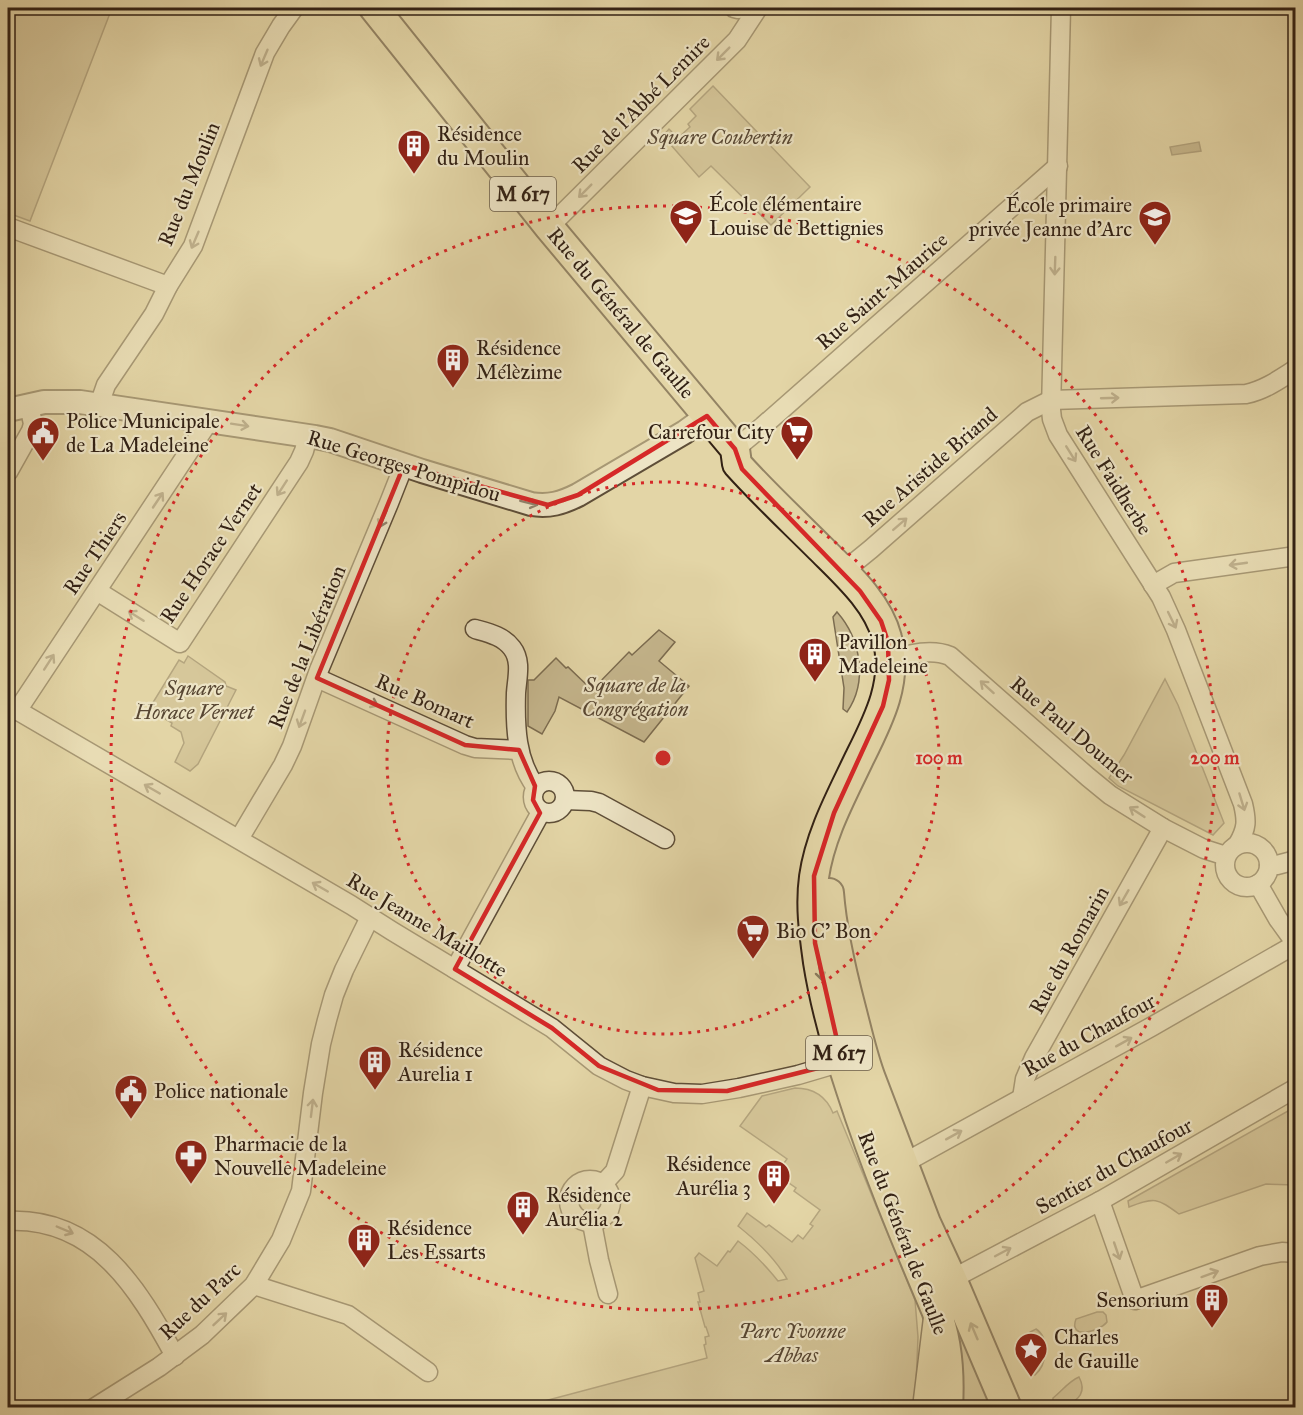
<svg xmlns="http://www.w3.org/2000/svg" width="1303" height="1415" viewBox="0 0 1303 1415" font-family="'IM FELL Great Primer',serif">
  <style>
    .green { fill: #c5b68d; stroke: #7c6c50; stroke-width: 1.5 }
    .water { fill: #a79874; stroke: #78684e; stroke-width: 1.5 }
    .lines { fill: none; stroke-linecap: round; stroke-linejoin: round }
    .minor-casing { stroke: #5e4e38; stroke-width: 21 }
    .tertiary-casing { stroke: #5e4e38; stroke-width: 26 }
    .primary-casing { stroke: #322114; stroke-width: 32 }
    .trunk-casing { stroke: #322114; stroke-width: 33 }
    .minor { stroke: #ede4c5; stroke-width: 18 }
    .tertiary { stroke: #ede4c5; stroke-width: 22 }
    .primary { stroke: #e3d5a6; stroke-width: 28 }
    .trunk { stroke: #e3d5a6; stroke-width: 30 }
    .oneway { stroke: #90826c }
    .oneway2 { stroke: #8a7b5d }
    .marked { fill: none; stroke: #d62828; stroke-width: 4.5; stroke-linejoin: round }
    .ring { fill: none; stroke: #d62828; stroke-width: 3; stroke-dasharray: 3 6 }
    .labels { text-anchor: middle; stroke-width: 4.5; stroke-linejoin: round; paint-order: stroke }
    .shield { fill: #ede4c5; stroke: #6a5c49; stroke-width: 1.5 }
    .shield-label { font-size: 20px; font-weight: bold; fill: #322114 }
    .street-label { font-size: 21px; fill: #322114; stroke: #ede4c5 }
    .poi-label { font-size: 21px; fill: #322114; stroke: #ede4c5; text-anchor: start }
    .park-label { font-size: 21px; font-style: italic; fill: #574632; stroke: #ede4c5 }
    .centre { fill: #d62828; stroke: #ede4c5; stroke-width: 3 }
    .ring-label { font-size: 18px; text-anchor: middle; font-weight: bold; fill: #d62828; stroke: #ede4c5; stroke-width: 4.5; stroke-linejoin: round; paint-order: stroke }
  </style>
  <rect width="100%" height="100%" fill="#e3d5a6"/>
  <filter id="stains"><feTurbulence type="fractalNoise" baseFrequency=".00333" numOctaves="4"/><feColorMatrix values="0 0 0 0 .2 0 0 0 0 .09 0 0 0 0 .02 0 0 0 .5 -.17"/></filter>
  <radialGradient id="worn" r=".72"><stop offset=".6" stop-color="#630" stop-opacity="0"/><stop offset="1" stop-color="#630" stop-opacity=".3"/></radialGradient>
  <g class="green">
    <polygon points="8,8 112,8 30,221 8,213"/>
    <polygon points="713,86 810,187 771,225 711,166 699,177 663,136 669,129 678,138 690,127 688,124 696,116 690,109"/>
    <path d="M 837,612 C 861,639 868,682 847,712 L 843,709 L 844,688 L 833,617 Z"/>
    <polygon points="659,630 675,642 659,661 689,686 644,742 559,697 555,711 542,734 528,726 528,680 534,680 556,658 566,668 568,667 592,690 629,652 632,655"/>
    <polygon points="188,656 225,682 226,686 236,690 198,764 190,771 175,762 184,743 181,732 171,726 172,723 149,709 179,660 184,663"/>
    <polygon points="1165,679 1178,705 1224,823 1213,835 1118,786 1109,778 1124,755"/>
    <path d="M 795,1088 C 813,1088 826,1096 833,1113 L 837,1111 L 915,1300 L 918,1337 L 915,1407 L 518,1408 L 707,1358 L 704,1345 L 706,1344 L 705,1337 L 709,1336 L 706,1327 L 705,1327 L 698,1302 L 700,1302 L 698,1293 L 704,1291 L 695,1258 L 699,1253 L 717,1266 L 728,1251 L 730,1252 L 738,1241 C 754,1253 766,1266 778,1281 L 787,1279 C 775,1258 757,1241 738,1226 L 747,1213 L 766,1227 L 769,1225 L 792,1242 L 798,1235 L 803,1239 L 813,1226 L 810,1224 L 820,1210 L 794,1191 L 796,1188 L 776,1174 L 787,1159 L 740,1126 L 762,1096 Z"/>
    <path d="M 1295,1107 L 1295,1185 L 1266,1184 L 1179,1214 C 1157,1198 1155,1197 1129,1207 L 1128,1201 Z"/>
    <polygon points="925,1253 997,1407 957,1407"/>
    <path d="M 1097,1312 L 1103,1312 L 1106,1315 L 1107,1322 C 1099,1332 1068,1340 1076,1319 Z"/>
    <path d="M 1036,1329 C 1050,1338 1047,1365 1035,1375 C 1033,1372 1029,1370 1027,1367 C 1021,1357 1025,1341 1030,1332 Z"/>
    <path d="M 1079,1377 C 1087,1392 1079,1399 1066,1407 L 1056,1407 L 1053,1405 L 1053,1398 C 1062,1391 1069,1381 1079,1377 Z"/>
  </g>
  <polygon class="water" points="1199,142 1201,151 1172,155 1170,147"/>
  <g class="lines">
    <g class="minor-casing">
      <g id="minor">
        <polyline points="734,8 738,9 747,8"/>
        <path d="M 1061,8 L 1052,370 L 1051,410 L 1052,419 L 1058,435 L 1161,597 L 1176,630 L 1243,804 C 1247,821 1247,828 1238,844"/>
        <polyline points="8,227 168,286"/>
        <polyline points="549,227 737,40 758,8"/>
        <polyline points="99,405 106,385 154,314 168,286 193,246 265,53 281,26 294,8"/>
        <polyline points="735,449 763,426 1058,166"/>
        <polyline points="8,472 31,431 33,424 29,405"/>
        <path d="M 840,569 L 855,562 L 871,549 L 1027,412 L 1051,400 L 1246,394 C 1265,390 1280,379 1296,369"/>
        <polyline points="1153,585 1174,573 1296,556"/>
        <polyline points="97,591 180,643 299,462 304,451 308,436"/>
        <path d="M 475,629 C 489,633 503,636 512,648 C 522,661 517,678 516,693 C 515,726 516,761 536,787"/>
        <path d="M 890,661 C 908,654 931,648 950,656 L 1088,777 L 1110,795 L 1163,828 L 1204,849 L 1226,856"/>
        <polyline points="317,678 465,745 475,748 519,750"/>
        <polyline points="8,705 351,905 392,931 552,1028 599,1066 626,1080 642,1086 674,1093 702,1094 739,1088 798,1075 842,1062 852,1062"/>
        <polyline points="17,711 209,421"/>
        <circle cx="549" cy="797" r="16"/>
        <polyline points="565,800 591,801 599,803 665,839"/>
        <polyline points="239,839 283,765 292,746 319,670 389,503 404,465"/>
        <circle cx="1247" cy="865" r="22"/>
        <polyline points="1269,865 1277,865 1296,860"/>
        <polyline points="455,969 541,812"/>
        <polyline points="1022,1098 1025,1079 1034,1058 1163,828"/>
        <polyline points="902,1163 915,1157 1151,1027 1296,944 1278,919 1258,884"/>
        <circle cx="590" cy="1201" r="21"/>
        <polyline points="603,1184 615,1171 642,1086"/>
        <polyline points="1100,1201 1135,1300 1260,1256 1282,1252 1296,1253"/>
        <path d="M 8,1221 C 95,1217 138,1288 175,1356"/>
        <polyline points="592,1223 599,1260 608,1294"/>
        <polyline points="946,1272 952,1279 1100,1201 1296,1088"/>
        <polyline points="254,1285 348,1315 428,1372"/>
        <polyline points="94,1408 159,1367 202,1335 254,1285 281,1240 301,1191 313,1093 321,1044 327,1020 334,995 344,970 370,917"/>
      </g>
    </g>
    <g class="tertiary-casing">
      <path id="tertiary" d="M 8,410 L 44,402 L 80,402 L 315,437 L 330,440 L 422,471 L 531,504 C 549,507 562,503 578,495 L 685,432 L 707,416"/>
    </g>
    <g class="primary-casing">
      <g id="primary">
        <path d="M 374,8 L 549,227 L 735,449 L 737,464 C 763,493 792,520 820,548 C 845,573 878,602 887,638 C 899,681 878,721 859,759 C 841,797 820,835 814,877 C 810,906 814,933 818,962 C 825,1006 837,1048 851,1090 C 875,1165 905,1237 936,1310 C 948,1341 950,1374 948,1408"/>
        <path d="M 829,893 C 832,932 841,970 851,1008 C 857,1031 862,1054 870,1076 L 926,1223 L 952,1279 L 1007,1408"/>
      </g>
    </g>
    <g class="trunk-casing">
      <polyline id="trunk" points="928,1408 939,1318"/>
    </g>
    <use href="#minor" class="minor"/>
    <use href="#tertiary" class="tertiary"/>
    <use href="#primary" class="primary"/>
    <use href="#trunk" class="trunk"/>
  </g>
  <defs><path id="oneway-shaft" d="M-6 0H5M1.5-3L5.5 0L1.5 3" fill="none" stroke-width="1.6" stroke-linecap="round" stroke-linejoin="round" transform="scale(1.5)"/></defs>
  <g class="oneway">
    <use href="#oneway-shaft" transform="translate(723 54) rotate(135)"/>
    <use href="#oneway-shaft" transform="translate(264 58) rotate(113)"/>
    <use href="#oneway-shaft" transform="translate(585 191) rotate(135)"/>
    <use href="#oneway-shaft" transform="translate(195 240) rotate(113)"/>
    <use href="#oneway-shaft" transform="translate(1055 266) rotate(92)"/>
    <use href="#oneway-shaft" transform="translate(1110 398) rotate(-2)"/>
    <use href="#oneway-shaft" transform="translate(240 425) rotate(9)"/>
    <use href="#oneway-shaft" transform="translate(1071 454) rotate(58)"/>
    <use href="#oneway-shaft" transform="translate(282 488) rotate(123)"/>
    <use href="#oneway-shaft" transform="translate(158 500) rotate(-56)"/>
    <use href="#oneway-shaft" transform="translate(529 503) rotate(14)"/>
    <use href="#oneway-shaft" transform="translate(383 519) rotate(113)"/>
    <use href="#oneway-shaft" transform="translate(900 524) rotate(-41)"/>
    <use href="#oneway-shaft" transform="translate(1238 564) rotate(172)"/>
    <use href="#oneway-shaft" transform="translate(136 616) rotate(-148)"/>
    <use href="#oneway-shaft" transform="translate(1172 620) rotate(64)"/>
    <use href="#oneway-shaft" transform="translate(49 662) rotate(-57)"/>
    <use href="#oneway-shaft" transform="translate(987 687) rotate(-138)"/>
    <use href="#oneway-shaft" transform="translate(370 702) rotate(25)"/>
    <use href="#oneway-shaft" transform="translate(302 719) rotate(110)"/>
    <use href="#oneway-shaft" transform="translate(152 789) rotate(-150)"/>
    <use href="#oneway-shaft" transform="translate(1242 802) rotate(73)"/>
    <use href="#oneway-shaft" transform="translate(1137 812) rotate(-147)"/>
    <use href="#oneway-shaft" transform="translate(320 887) rotate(-150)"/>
    <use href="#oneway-shaft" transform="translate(1124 898) rotate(120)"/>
    <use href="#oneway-shaft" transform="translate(1124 1042) rotate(-29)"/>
    <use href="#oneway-shaft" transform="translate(312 1108) rotate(-83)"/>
    <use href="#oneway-shaft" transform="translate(954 1135) rotate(-29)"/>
    <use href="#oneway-shaft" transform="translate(1174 1158) rotate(-30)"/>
    <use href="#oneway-shaft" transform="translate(65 1230) rotate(23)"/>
    <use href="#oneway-shaft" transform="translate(1117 1251) rotate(71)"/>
    <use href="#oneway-shaft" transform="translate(1003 1252) rotate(-28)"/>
    <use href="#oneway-shaft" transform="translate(1210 1274) rotate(-20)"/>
    <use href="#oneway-shaft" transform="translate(220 1319) rotate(-43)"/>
  </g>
  <g class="oneway2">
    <use href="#oneway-shaft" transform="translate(820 971) rotate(81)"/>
    <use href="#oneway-shaft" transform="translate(974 1331) rotate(-113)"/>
  </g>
  <path d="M0 0H1303V1415H0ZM 707,416 L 735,449 L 742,469 L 860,591 L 881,621 L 888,642 L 889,680 L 883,706 L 834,813 L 814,876 L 815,943 L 842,1062 L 727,1091 L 658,1090 L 599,1066 L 552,1028 L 455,969 L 540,813 L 533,800 L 535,786 L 519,750 L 465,745 L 317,678 L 404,465 L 548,505 L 578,495 Z" fill="#e3d5a6" fill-opacity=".55" fill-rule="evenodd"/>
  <path class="marked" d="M 707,416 L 735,449 L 742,469 L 860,591 L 881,621 L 888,642 L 889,680 L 883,706 L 834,813 L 814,876 L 815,943 L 842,1062 L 727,1091 L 658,1090 L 599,1066 L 552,1028 L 455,969 L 540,813 L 533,800 L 535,786 L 519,750 L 465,745 L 317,678 L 404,465 L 548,505 L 578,495 Z"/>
  <g class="ring">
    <circle cx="663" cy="758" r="276"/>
    <circle cx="663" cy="758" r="552"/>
  </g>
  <defs>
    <g id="building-pin" transform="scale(1.725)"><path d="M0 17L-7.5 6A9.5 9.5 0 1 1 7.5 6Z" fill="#8f2418" stroke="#ede4c5"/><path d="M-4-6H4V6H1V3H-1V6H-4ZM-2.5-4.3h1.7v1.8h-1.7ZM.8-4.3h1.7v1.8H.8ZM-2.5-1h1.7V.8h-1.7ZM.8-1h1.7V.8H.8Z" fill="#fff"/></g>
    <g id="school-pin" transform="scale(1.725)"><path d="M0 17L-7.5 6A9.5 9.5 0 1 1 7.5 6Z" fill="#8f2418" stroke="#ede4c5"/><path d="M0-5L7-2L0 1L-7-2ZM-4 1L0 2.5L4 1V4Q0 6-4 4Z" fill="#fff"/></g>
    <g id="supermarket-pin" transform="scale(1.725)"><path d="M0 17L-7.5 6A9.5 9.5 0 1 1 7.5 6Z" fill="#8f2418" stroke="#ede4c5"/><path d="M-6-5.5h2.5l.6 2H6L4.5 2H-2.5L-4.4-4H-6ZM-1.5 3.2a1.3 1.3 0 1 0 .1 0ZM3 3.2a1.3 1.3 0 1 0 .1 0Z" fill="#fff"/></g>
    <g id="civic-pin" transform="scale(1.725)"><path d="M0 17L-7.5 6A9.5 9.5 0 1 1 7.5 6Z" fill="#8f2418" stroke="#ede4c5"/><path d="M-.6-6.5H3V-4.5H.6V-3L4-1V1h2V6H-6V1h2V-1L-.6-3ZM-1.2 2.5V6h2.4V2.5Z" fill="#fff"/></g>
    <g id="pharmacy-pin" transform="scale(1.725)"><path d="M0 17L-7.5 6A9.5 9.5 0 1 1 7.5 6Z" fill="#8f2418" stroke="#ede4c5"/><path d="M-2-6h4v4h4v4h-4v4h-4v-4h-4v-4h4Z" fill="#fff"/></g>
    <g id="sight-pin" transform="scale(1.725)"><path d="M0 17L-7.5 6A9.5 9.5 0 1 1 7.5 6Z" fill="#8f2418" stroke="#ede4c5"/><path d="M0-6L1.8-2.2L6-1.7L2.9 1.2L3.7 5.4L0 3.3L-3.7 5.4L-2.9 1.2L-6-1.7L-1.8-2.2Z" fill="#fff"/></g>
  </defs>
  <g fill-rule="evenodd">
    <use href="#building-pin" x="414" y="146"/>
    <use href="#school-pin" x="686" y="216"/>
    <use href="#school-pin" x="1155" y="217"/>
    <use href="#building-pin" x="453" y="360"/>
    <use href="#supermarket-pin" x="797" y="432"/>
    <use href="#civic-pin" x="43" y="433"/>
    <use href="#building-pin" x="815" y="654"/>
    <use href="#supermarket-pin" x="753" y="931"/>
    <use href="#building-pin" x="375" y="1062"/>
    <use href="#civic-pin" x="131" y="1091"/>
    <use href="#pharmacy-pin" x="191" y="1156"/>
    <use href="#building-pin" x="774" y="1176"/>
    <use href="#building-pin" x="523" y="1207"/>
    <use href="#building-pin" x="364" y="1240"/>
    <use href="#building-pin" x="1212" y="1300"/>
    <use href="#sight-pin" x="1031" y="1349"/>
  </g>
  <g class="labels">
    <g class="shield">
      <rect x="490" y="177" width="66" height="34" rx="4.5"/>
      <rect x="806" y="1036" width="66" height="34" rx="4.5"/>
    </g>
    <g class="shield-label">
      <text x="523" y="201">M 617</text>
      <text x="839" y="1060">M 617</text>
    </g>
    <g class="street-label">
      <text transform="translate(641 104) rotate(-45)" y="7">Rue de l'Abbé Lemire</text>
      <text transform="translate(189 184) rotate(-68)" y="7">Rue du Moulin</text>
      <text transform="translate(882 291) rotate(-41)" y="7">Rue Saint-Maurice</text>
      <text transform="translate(621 313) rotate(50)" y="7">Rue du Général de Gaulle</text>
      <text transform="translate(404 466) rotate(17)" y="7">Rue Georges Pompidou</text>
      <text transform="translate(930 467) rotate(-41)" y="7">Rue Aristide Briand</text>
      <text transform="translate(1114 480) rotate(58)" y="7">Rue Faidherbe</text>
      <text transform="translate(95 553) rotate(-56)" y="7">Rue Thiers</text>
      <text transform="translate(211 553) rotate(-56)" y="7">Rue Horace Vernet</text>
      <text transform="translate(307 647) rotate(-68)" y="7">Rue de la Libération</text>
      <text transform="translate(425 701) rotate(24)" y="7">Rue Bomart</text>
      <text transform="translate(1072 730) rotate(40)" y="7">Rue Paul Doumer</text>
      <text transform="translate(427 925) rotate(31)" y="7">Rue Jeanne Maillotte</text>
      <text transform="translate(1069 950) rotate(-61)" y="7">Rue du Romarin</text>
      <text transform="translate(1089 1035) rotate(-29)" y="7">Rue du Chaufour</text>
      <text transform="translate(1114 1166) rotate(-29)" y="7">Sentier du Chaufour</text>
      <text transform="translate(903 1233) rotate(69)" y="7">Rue du Général de Gaulle</text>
      <text transform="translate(200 1301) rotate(-43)" y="7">Rue du Parc</text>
    </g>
    <g class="poi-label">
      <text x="437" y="141">Résidence<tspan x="437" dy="24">du Moulin</tspan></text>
      <text x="709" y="211">École élémentaire<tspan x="709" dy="24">Louise de Bettignies</tspan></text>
      <text x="1132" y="212" text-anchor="end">École primaire<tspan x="1132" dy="24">privée Jeanne d'Arc</tspan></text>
      <text x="476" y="355">Résidence<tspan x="476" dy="24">Mélèzime</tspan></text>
      <text x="66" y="428">Police Municipale<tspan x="66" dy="24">de La Madeleine</tspan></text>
      <text x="774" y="439" text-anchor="end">Carrefour City</text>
      <text x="838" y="649">Pavillon<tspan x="838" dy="24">Madeleine</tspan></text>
      <text x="776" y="938">Bio C' Bon</text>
      <text x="398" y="1057">Résidence<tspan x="398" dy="24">Aurelia 1</tspan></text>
      <text x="154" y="1098">Police nationale</text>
      <text x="214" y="1151">Pharmacie de la<tspan x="214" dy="24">Nouvelle Madeleine</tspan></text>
      <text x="751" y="1171" text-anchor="end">Résidence<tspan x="751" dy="24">Aurélia 3</tspan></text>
      <text x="546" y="1202">Résidence<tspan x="546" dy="24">Aurélia 2</tspan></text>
      <text x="387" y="1235">Résidence<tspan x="387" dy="24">Les Essarts</tspan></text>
      <text x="1189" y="1307" text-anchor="end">Sensorium</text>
      <text x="1054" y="1344">Charles<tspan x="1054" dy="24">de Gauille</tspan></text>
    </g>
    <g class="park-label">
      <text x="720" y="144">Square Coubertin</text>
      <text x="635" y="692">Square de la<tspan x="635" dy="24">Congrégation</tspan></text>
      <text x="194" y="695">Square<tspan x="194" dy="24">Horace Vernet</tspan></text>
      <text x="792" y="1338">Parc Yvonne<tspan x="792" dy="24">Abbas</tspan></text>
    </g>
  </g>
  <circle cx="663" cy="758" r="9" class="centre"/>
  <g class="ring-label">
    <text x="939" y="764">100 m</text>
    <text x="1215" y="764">200 m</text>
  </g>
  <rect width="1303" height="1415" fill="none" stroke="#e3d5a6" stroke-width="30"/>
  <rect x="9" y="9" width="1285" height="1397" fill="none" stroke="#322114" stroke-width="3"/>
  <rect x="15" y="15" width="1273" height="1385" fill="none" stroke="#322114" stroke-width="1.5"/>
  <rect width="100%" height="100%" filter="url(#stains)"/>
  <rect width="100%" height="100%" fill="url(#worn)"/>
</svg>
